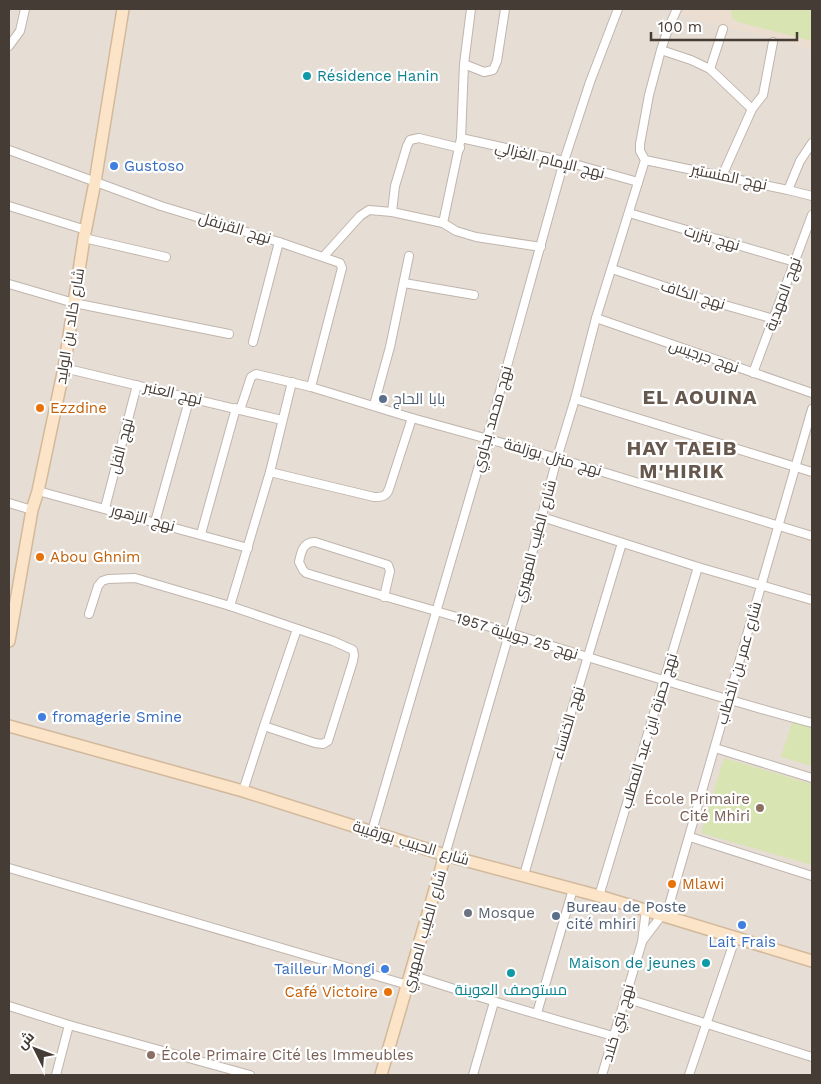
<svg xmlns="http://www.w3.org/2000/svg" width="821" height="1084" viewBox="0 0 821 1084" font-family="'Work Sans',Cairo,sans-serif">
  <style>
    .residential { fill: #e6ddd5 }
    .education { fill: #ebded1 }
    .green { fill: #d8e4b1 }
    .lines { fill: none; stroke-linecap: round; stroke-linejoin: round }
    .street-casing { stroke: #c0b5ad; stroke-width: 10 }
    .secondary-casing { stroke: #d3b99b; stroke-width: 14 }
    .street { stroke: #fff; stroke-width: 8 }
    .secondary { stroke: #fbe4c7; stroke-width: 11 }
    .culture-dot { fill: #0f9aa8; stroke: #fff; stroke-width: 2 }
    .shop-dot { fill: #3f7fe0; stroke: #fff; stroke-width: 2 }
    .service-dot { fill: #5c6f8a; stroke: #fff; stroke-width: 2 }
    .food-dot { fill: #e8710a; stroke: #fff; stroke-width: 2 }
    .education-dot { fill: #8d6e63; stroke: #fff; stroke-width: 2 }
    .worship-dot { fill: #6b7280; stroke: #fff; stroke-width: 2 }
    .labels { text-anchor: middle; stroke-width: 4.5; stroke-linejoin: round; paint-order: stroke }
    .culture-label { font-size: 15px; fill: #0d838f; stroke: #fff; text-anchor: start }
    .street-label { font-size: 15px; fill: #453c36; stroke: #fff }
    .shop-label { font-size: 15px; fill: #366cbe; stroke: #fff; text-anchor: start }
    .service-label { font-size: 15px; fill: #4e5e75; stroke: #fff; text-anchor: start }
    .food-label { font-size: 15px; fill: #c56008; stroke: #fff; text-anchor: start }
    .education-label { font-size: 15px; fill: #785e54; stroke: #fff; text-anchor: end }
    .worship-label { font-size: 15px; fill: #5b616d; stroke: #fff; text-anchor: start }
    .district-label { font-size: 20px; font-weight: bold; letter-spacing: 1px; fill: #67584e; stroke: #fff }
  </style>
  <rect width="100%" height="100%" fill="#f2ece7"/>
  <rect class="residential" x="9" y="9" width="803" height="1066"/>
  <polygon class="education" points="682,9 812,9 812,49 680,15"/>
  <g class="green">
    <polygon points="731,9 812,9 812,41 738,22 732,18"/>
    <polygon points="793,720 812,726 812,766 781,757"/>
    <polygon points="724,758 812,784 812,865 701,833"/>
  </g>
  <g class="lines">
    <g class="street-casing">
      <g id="street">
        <polyline points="9,46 20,31 25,9"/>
        <polyline points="661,50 691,60 710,69 752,109"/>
        <polyline points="464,64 484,72 493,70 497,61 505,9"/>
        <polyline points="710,69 723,29"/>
        <polyline points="461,138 564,161 638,182"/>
        <polyline points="9,150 161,206 279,242 340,263 342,268 311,387"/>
        <polyline points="645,160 788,190 812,196"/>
        <polyline points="722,176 752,109 763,95 773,42"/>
        <polyline points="788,190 800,161 812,143"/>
        <polyline points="9,206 86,230"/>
        <polyline points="392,212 395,186 407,146 410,140 419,138 460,148"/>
        <polyline points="629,213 795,262"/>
        <polyline points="443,223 461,138 464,64 471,9"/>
        <polyline points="84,238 166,257"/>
        <polyline points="324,256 360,216 369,210 392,212 443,223 456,231 476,237 541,247"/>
        <polyline points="612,269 696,297 774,319"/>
        <polyline points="404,283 474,295"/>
        <polyline points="9,284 74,303 229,334"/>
        <polyline points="596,318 812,393"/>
        <polyline points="253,342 279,242"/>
        <polyline points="64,368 282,420"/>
        <polyline points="753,373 812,215"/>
        <polyline points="575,399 812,472"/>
        <polyline points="374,405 390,347 409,256"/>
        <polyline points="240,410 251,377 256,374 311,387 412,418 557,458 812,536"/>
        <path d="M 270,472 L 374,497 C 382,497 386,497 389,489 L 412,418"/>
        <polyline points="38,491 248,548"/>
        <polyline points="9,503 32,510"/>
        <polyline points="105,508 137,385"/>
        <polyline points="542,517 698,567 812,600"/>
        <polyline points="155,522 190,397"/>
        <polyline points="201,534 236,408"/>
        <path d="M 384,597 L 390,571 L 388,565 L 315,542 C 303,542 301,552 299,562 L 303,570 L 306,573 C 374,594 442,612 510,633 C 610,664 711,696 812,723"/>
        <polyline points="230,606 270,472 292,382"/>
        <polyline points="89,614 98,586 102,581 108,579 135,578 230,606 333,641 353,650 354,655 353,661 328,741 323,744 315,743 264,726"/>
        <polyline points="715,748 812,778"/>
        <polyline points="243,791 264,726 297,629"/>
        <polyline points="372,831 487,438 564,161 590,82 618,9"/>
        <polyline points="690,837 812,876"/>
        <polyline points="445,855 530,562 557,458 575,399 596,318 645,160 640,151 640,144 649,95 661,50 668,29 677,9"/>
        <polyline points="9,868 408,985"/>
        <polyline points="524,875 564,736 622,543"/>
        <polyline points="599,896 698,567"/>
        <polyline points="666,916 812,409"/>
        <polyline points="643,940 662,915"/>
        <path d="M 411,975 C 478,997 545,1017 613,1036"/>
        <polyline points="625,998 812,1057"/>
        <polyline points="9,1006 69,1025 250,1075"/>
        <polyline points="537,1013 573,889"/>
        <polyline points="56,1075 69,1025"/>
        <polyline points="473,1075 494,1002"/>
        <polyline points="602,1075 642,942 646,910"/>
        <polyline points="689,1075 735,939"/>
      </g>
    </g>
    <g class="secondary-casing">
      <g id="secondary">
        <polyline points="9,641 32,510 38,491 64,368 84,238 95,182 123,9"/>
        <polyline points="9,726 243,791 445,855 599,896 812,961"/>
        <polyline points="381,1075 445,855"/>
      </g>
    </g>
    <use href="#street" class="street"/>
    <use href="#secondary" class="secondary"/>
  </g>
  <g class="culture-dot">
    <circle cx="307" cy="76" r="5"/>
    <circle cx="706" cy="963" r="5"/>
    <circle cx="511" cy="973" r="5"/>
  </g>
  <g class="shop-dot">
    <circle cx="114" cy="166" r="5"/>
    <circle cx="42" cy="717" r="5"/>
    <circle cx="742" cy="925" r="5"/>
    <circle cx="385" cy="969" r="5"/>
  </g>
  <g class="service-dot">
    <circle cx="383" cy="399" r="5"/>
    <circle cx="556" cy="916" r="5"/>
  </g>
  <g class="food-dot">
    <circle cx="40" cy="408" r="5"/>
    <circle cx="40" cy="557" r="5"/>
    <circle cx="672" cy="884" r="5"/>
    <circle cx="388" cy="992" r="5"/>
  </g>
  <g class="education-dot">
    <circle cx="760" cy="808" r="5"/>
    <circle cx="151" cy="1055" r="5"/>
  </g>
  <circle class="worship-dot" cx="468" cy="913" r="5"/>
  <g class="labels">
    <g class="culture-label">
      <text x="317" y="81">Résidence Hanin</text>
      <text x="696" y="968" text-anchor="end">Maison de jeunes</text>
      <text x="511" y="995" text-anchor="middle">مستوصف العوينة</text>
    </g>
    <g class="street-label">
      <text transform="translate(550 160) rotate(14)" y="5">نهج الإمام الغزالي</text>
      <text transform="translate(729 177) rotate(12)" y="5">نهج المنستير</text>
      <text transform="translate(235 228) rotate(17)" y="5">نهج القرنفل</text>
      <text transform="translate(712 238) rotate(16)" y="5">نهج بنزرت</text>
      <text transform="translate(783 294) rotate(-70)" y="5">نهج المهدية</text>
      <text transform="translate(693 295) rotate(17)" y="5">نهج الكاف</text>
      <text transform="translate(70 326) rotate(-81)" y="5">شارع خالد بن الوليد</text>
      <text transform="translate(704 356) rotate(19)" y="5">نهج جرجيس</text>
      <text transform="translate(173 393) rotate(13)" y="5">نهج العنبر</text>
      <text transform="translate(492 419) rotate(-74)" y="5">نهج محمد بجاوي</text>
      <text transform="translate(121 446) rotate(-75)" y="5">نهج الفل</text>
      <text transform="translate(553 457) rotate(16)" y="5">نهج منزل بوزلفة</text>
      <text transform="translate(143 518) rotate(15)" y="5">نهج الزهور</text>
      <text transform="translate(535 541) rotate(-75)" y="5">شارع الطيب المهيري</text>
      <text transform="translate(517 636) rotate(17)" y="5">نهج 25 جويلية 1957</text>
      <text transform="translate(739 663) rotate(-74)" y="5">شارع عمر بن الخطاب</text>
      <text transform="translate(568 723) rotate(-73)" y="5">نهج الخنساء</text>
      <text transform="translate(649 731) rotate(-73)" y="5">نهج حمزة ابن عبد المطلب</text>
      <text transform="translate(411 843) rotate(17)" y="5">شارع الحبيب بورقيبة</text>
      <text transform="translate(424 931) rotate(-74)" y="5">شارع الطيب المهيري</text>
      <text transform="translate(618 1023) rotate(-74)" y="5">نهج بني خلاد</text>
    </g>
    <g class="shop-label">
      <text x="124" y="171">Gustoso</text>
      <text x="52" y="722">fromagerie Smine</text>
      <text x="742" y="947" text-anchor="middle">Lait Frais</text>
      <text x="375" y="974" text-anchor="end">Tailleur Mongi</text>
    </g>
    <g class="service-label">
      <text x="393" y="404">بابا الحاج</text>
      <text x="566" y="912">Bureau de Poste<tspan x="566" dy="17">cité mhiri</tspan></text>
    </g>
    <g class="food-label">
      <text x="50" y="413">Ezzdine</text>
      <text x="50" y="562">Abou Ghnim</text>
      <text x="682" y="889">Mlawi</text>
      <text x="378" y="997" text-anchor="end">Café Victoire</text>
    </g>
    <g class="education-label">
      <text x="750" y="804">École Primaire<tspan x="750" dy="17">Cité Mhiri</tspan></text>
      <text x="161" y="1060" text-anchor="start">École Primaire Cité les Immeubles</text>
    </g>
    <g class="worship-label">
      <text x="478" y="918">Mosque</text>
    </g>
    <g class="district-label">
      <text x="700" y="404">EL AOUINA</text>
      <text x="682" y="455">HAY TAEIB<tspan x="682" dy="23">M'HIRIK</tspan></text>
    </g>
  </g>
  <rect width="821" height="1084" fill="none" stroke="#453c36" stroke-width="20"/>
  <g transform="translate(35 1049) rotate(312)" stroke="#ffffff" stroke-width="4" paint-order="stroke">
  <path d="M0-4L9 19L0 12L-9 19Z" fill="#453c36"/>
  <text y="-8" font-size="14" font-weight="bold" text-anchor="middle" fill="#453c36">ش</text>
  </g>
  <path d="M651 32v8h146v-8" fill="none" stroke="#453c36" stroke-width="2.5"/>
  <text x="658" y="32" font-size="15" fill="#453c36" stroke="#ffffff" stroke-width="4" paint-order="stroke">100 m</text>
</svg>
